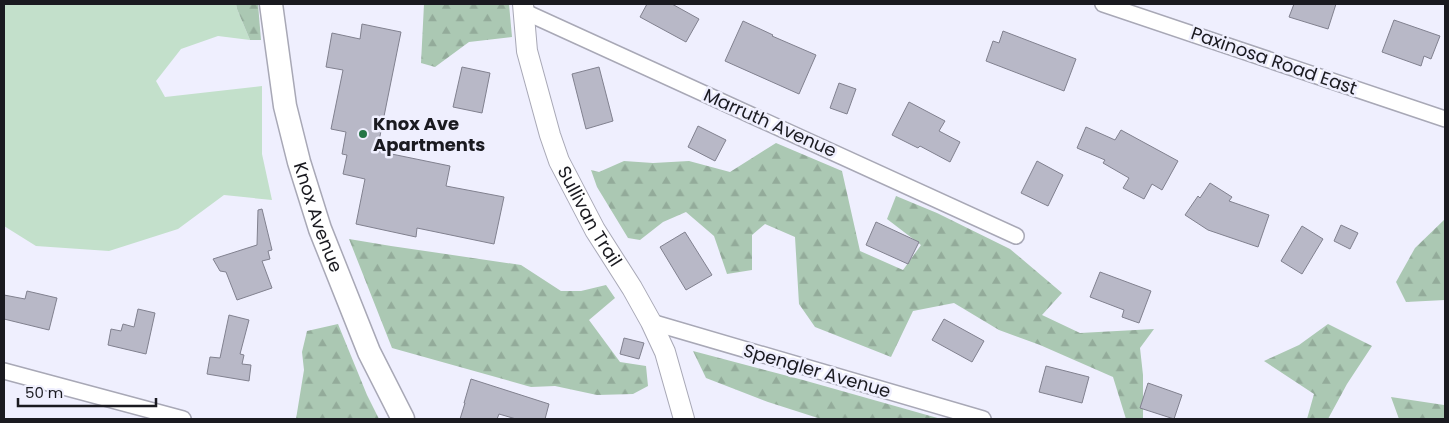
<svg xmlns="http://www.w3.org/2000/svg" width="1449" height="423" viewBox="0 0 1449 423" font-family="Poppins,sans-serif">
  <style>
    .grass { fill: #c3e0cb }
    .forest { fill: url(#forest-firs) }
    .building { fill: #b8b8c7; stroke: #81818f }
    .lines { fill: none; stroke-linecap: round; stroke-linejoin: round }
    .street-casing { stroke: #a8a8b6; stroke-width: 18 }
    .secondary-casing { stroke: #a8a8b6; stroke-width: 22 }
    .primary-casing { stroke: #a8a8b6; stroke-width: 25 }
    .street { stroke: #fff; stroke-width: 15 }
    .secondary { stroke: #fff; stroke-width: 20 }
    .primary { stroke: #fff; stroke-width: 22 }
    .poi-dot { fill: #257646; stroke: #efeffe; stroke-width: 2 }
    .labels { text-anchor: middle; stroke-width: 5; stroke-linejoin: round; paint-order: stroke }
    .street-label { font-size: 18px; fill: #1a1a20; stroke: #efeffe }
    .poi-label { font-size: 18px; font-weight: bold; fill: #1a1a20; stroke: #efeffe; text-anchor: start }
  </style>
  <defs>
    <pattern id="forest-firs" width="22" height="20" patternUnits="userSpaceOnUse" patternTransform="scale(1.25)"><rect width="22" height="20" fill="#abc8b3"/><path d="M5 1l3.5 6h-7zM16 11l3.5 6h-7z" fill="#93ab9a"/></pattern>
  </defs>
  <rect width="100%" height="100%" fill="#efeffe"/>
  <polygon class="grass" points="4,4 236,4 237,9 250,40 218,36 181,49 156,81 165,97 262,86 262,154 272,200 224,195 178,229 109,251 36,246 4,226"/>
  <g class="forest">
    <polygon points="236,4 258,4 261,40 250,40 237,9"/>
    <polygon points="424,4 509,4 512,37 469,42 435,67 421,63"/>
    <polygon points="776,143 842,171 860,251 903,270 921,245 887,219 896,196 937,213 1010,249 1062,293 1042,315 1080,333 1154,329 1140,348 1143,375 1143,419 1126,419 1113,377 1040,345 999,330 954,303 913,311 891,357 815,327 799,304 795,237 765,224 752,235 752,270 727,274 714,236 686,212 663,222 640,240 628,238 597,187 591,170 599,172 624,161 653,163 689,161 730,172"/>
    <polygon points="1445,219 1445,300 1406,302 1396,282 1415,248"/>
    <polygon points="349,239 391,246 521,265 561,291 581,291 606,285 615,298 589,320 620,362 646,366 648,386 633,394 597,395 555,386 531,387 392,348"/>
    <polygon points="338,324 367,395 379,419 296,419 304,370 302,352 307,331"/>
    <polygon points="1328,324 1372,346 1347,384 1328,419 1307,419 1314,394 1264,361 1299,345"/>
    <polygon points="693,351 803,380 941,419 821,419 768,402 706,378"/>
    <polygon points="1391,397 1444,405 1445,400 1445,419 1399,419"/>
  </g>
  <g class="building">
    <polygon points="647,4 672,4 699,19 686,42 640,17"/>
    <polygon points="1294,4 1336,4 1328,29 1289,17"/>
    <polygon points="1394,20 1440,36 1431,59 1424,56 1421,66 1382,52"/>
    <polygon points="743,21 773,35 772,36 816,55 799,94 725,61"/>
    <polygon points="362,24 401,32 377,151 450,166 446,186 504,197 494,244 417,228 416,237 356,224 365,179 343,174 347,155 342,154 346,132 331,129 343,70 326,67 332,33 360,39"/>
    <polygon points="1003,31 1076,59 1064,91 986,61 993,41 999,43"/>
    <polygon points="462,67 490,73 482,113 453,107"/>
    <polygon points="599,67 613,121 586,129 572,74"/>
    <polygon points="839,83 856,89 847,114 830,108"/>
    <polygon points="909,102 945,121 939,131 960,142 950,162 920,146 918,148 892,135"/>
    <polygon points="698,126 726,140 715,161 688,147"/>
    <polygon points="1086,127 1115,140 1121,130 1178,161 1162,190 1152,184 1144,199 1123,188 1129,178 1103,163 1105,160 1077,148"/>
    <polygon points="1037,161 1063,175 1048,206 1021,193"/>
    <polygon points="1210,183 1232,197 1229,201 1269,215 1258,247 1208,230 1185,215 1198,196 1200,198"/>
    <polygon points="262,209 272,250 268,251 270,259 262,261 272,288 237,300 226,272 220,271 213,259 257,245 258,210"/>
    <polygon points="876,222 919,242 908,264 866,245"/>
    <polygon points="1341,225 1358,233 1350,249 1334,241"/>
    <polygon points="1302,226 1323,239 1302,274 1281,261"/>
    <polygon points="685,232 712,275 686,290 660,247"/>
    <polygon points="1100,272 1151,291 1139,323 1122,317 1124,310 1090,297"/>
    <polygon points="27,291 57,298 49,330 4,319 4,295 25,299"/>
    <polygon points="138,309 155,313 146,354 108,345 111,329 121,331 123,324 134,327"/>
    <polygon points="229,315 249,320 240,354 244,355 242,364 251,365 249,381 207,374 210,357 220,358"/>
    <polygon points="944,319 984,341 972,362 932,340"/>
    <polygon points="624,338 644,343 639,359 620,354"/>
    <polygon points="1046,366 1089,377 1082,403 1039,392"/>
    <polygon points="471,379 549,404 545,419 516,419 499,414 497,419 460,419 465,403 464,403"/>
    <polygon points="1148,383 1182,395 1174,419 1140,408"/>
  </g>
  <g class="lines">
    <g class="street-casing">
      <g id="street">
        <polyline points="1103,4 1445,119"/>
        <polyline points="523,11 1016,236"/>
        <polyline points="651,322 983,419"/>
        <polyline points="4,371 183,419"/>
      </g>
    </g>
    <g class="secondary-casing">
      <g id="secondary">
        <path id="s1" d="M 523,4 L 527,51 L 550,135 L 559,161 L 595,230 L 632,288 L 651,322 L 665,352 L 684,419"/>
      </g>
    </g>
    <g class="primary-casing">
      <g id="primary">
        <path id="s2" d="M 271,4 L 285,106 L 299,162 L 320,229 L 369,352 L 403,419"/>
      </g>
    </g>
    <use href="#street" class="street"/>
    <use href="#secondary" class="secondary"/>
    <use href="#primary" class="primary"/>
  </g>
  <circle class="poi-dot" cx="363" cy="134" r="5"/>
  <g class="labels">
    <g class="street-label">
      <text transform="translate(1274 61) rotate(19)" y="6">Paxinosa Road East</text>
      <text transform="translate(770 123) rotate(24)" y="6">Marruth Avenue</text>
      <text dy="6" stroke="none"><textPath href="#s1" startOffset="225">Sullivan Trail</textPath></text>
      <text dy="6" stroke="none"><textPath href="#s2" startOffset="219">Knox Avenue</textPath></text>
      <text transform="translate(817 371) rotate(16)" y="6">Spengler Avenue</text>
    </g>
    <g class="poi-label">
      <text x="373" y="130">Knox Ave<tspan x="373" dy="21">Apartments</tspan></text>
    </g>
  </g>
  <rect width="1449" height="423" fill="none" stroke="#1a1a20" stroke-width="10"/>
  <path d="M18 398v8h138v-8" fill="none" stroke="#1a1a20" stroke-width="2.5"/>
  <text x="25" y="398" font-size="15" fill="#1a1a20" stroke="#efeffe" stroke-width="4" paint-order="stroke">50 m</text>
</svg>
